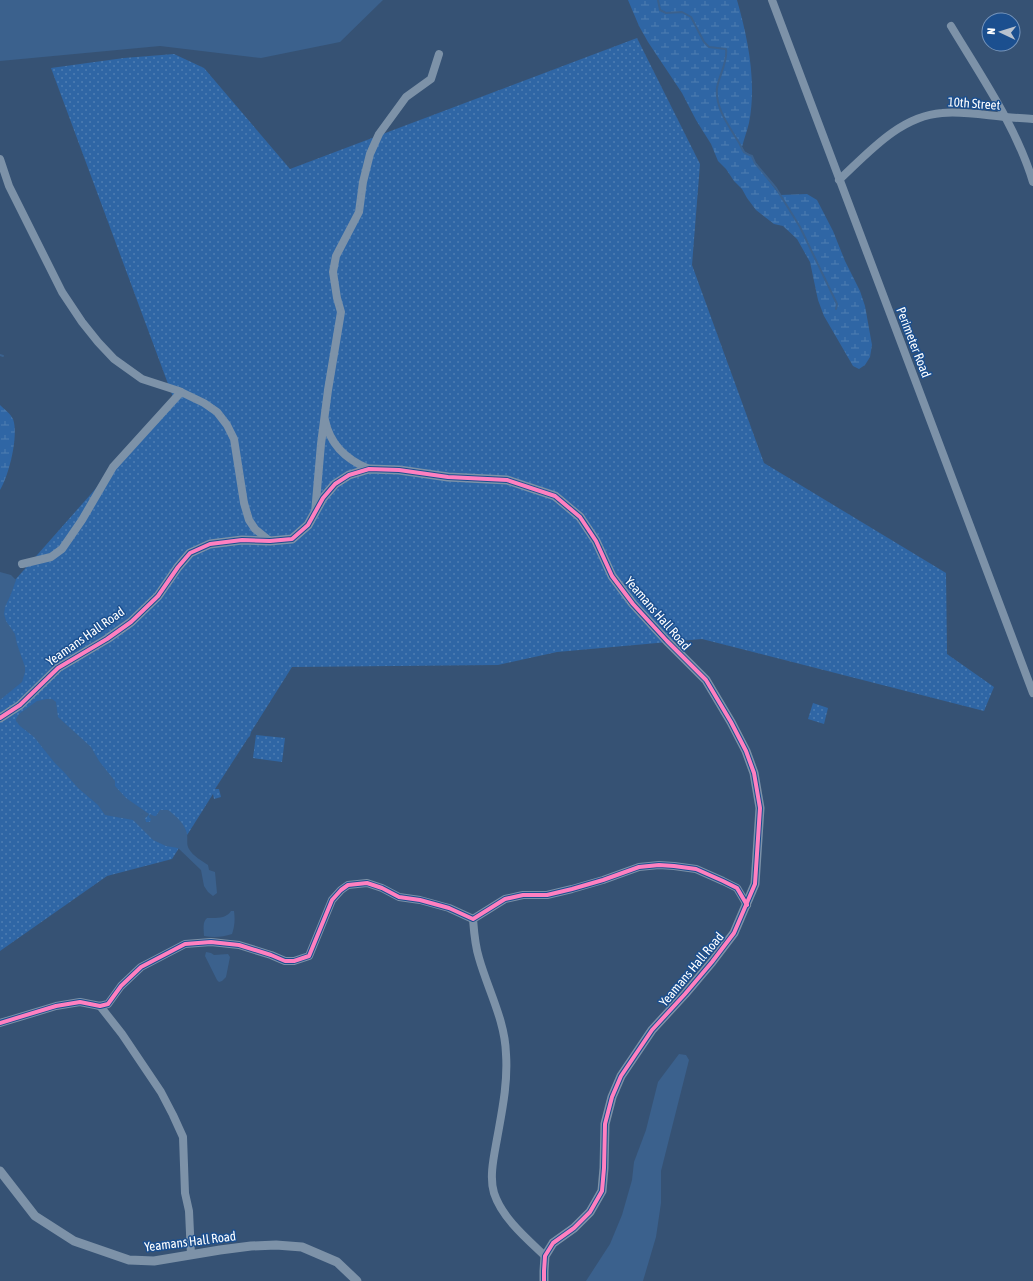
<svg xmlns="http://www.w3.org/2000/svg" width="1033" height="1281" viewBox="0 0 1033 1281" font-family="'Asap Condensed',sans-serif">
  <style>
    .grass { fill: url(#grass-dots) }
    .wetland { fill: url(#wetland-marsh) }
    .water { fill: #3b618d }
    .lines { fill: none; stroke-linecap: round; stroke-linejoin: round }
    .stream { stroke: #3b618d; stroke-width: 2 }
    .minor { stroke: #7d92a8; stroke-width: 8 }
    .tertiary { stroke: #7d92a8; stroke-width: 9 }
    .cycleway-casing { stroke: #1b4f8f; stroke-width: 6 }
    .cycleway { stroke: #ff80c0; stroke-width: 4 }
    .labels { text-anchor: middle; stroke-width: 3; stroke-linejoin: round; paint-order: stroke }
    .street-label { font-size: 13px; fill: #fff; stroke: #1b4f8f }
  </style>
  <defs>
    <pattern id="grass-dots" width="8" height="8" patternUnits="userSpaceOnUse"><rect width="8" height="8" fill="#2f66a5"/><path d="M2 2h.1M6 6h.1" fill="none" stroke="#4e7db2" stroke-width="1.8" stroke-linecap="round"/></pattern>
    <pattern id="wetland-marsh" width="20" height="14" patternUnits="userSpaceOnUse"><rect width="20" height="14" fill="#2f66a5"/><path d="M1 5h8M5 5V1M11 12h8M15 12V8" fill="none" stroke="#4e7db2"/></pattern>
  </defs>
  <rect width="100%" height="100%" fill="#365274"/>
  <g class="grass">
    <polygon points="637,38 700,164 692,265 764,463 946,573 947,654 994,687 984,711 702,639 557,652 498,665 292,667 251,732 250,736 248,738 215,789 219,789 221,797 214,799 213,794 172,859 107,876 0,951 0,597 174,400 51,68 124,58 174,54 204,68 290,169"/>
    <polygon points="813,703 828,708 824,724 808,719"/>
    <polygon points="256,735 285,738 282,762 253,758"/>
  </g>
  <g class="wetland">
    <path d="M 628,0 L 737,0 C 748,39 757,82 749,123 C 747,131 744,139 742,147 L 745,152 L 752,156 L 755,163 L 780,195 L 807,194 L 817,200 L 833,231 L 845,261 L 860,291 L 865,306 L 872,345 L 870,357 L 865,365 L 859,369 L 853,366 L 824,316 L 818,300 L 810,262 L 797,239 L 783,226 L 774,224 L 756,210 L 747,198 L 742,189 L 734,181 L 726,169 L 718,161 L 711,144 L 696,120 L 682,93 L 648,42 L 639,26 Z"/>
    <path d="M 0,405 C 5,410 10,413 13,419 C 19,435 9,476 0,490 Z"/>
  </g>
  <g class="water">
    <polygon points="0,0 383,0 340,42 261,58 160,46 0,61"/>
    <polygon points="0,572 11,575 16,580 11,594 5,607 4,614 6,621 15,634 17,644 25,667 25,672 22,682 0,700"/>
    <path d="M 47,699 L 52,699 L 56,702 L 58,717 L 91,747 L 99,761 L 115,781 L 115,786 L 126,798 L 149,814 L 148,816 L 145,818 L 146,822 L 150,822 L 151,819 L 149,817 L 150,814 L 154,816 L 156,816 L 160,810 L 168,810 C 176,816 185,824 187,834 C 188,840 186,844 189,849 C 193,856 202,861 208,865 L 209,870 L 215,872 L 217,893 L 213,896 L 208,892 L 204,886 L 201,870 L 178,848 L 166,846 L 153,840 L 133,820 L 105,815 L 98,805 L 78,788 L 64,772 L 54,762 L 34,737 L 20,726 L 16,721 L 16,719 L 19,714 L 37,701 Z"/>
    <path d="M 231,911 L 234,911 C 235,918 235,926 232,934 C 223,937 214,938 204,936 C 204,930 202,922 207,918 C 216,918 226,919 231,911 Z"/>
    <polygon points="206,952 211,953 214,955 228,954 230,957 226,977 222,981 219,982 217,980 205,956"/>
    <polygon points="679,1054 686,1055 689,1060 661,1171 661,1203 656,1237 643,1281 586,1281 610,1244 622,1215 632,1180 634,1162 646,1130 658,1082"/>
  </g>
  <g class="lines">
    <g class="stream">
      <path d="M 658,0 L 660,10 L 666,13 L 682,12 L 691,17 L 704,42 L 709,47 L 726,49 C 728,62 719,75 717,88 C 715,107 728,125 738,141 C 740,144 742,149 744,152 C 746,154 750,155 752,156 L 755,163 L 776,188 L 800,227 L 837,304 L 836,309"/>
      <polyline points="0,355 3,356"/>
    </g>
    <g class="minor">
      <polyline points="772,0 1033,693"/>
      <path d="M 951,26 C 981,76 1016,126 1033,182"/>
      <polyline points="0,159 9,186 62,292 82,322 98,342 114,359 142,379 179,391 204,403 217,412 227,425 234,439 244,503 249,520 255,529 270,541"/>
      <path d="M 839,180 C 868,153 900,116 942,113 C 963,111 984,115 1006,117 C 1015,118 1024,118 1033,119"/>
      <path d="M 325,420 C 330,445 347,460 369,469"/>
      <polyline points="315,513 321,444 328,390 341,312 337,298 333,272 336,256 359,212 363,182 370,154 379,134 406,97 431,79 439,54"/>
      <polyline points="22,564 51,557 62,549 82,520 113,467 181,392"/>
      <path d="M 473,919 C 474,932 475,946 479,958 C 488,990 505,1020 506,1054 C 508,1083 502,1111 497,1139 C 494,1156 489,1177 494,1193 C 502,1218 527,1239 545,1256"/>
      <polyline points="100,1006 122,1034 161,1092 173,1115 183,1137 185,1193 189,1211 191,1255"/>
      <polyline points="0,1023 56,1006 80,1002 100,1006 108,1004 121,986 141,967 185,944 211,942 239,945 271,955 285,961 294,961 309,956 332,900 341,890 348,885 367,883 382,888 399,897 420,900 449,908 473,919 505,899 523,895 547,895 572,889 603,880 639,867 659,865 674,866 696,869 723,881 737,888 747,905"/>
    </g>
    <g class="tertiary">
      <polyline points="0,718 20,705 58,668 107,639 131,622 158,596 178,567 190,553 210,544 242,540 270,541 292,539 308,525 323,498 335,484 349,475 369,469 399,470 448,477 507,480 555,496 580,517 596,541 612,576 633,604 667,641 706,680 731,722 746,751 754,773 760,808 755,884 734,933 712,962 685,994 652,1030 621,1076 612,1097 605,1124 604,1168 602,1191 590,1212 574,1228 553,1243 545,1256 544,1271 544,1281"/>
      <polyline points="0,1171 35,1216 74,1241 129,1260 154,1261 220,1250 251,1246 276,1245 302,1247 337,1262 357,1281"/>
    </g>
    <g class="cycleway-casing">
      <g id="cycleway">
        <polyline points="0,718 20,705 58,668 107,639 131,622 158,596 178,567 190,553 210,544 242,540 270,541 292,539 308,525 323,498 335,484 349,475 369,469 399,470 448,477 507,480 555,496 580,517 596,541 612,576 633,604 667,641 706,680 731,722 746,751 754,773 760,808 755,884 734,933 712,962 685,994 652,1030 621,1076 612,1097 605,1124 604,1168 602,1191 590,1212 574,1228 553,1243 545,1256 544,1271 544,1281"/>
        <polyline points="0,1023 56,1006 80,1002 100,1006 108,1004 121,986 141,967 185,944 211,942 239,945 271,955 285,961 294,961 309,956 332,900 341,890 348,885 367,883 382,888 399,897 420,900 449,908 473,919 505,899 523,895 547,895 572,889 603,880 639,867 659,865 674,866 696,869 723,881 737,888 747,905"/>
      </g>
    </g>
    <use href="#cycleway" class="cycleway"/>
  </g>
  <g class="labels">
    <g class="street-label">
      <text transform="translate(974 103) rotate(4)" y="5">10th Street</text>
      <text transform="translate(914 342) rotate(69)" y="5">Perimeter Road</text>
      <text transform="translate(658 613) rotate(49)" y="5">Yeamans Hall Road</text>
      <text transform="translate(85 636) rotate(-35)" y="5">Yeamans Hall Road</text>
      <text transform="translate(691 969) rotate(-50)" y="5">Yeamans Hall Road</text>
      <text transform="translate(190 1241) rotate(-7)" y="5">Yeamans Hall Road</text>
    </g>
  </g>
  <g transform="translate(1001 32) rotate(274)"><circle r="19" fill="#1b4f8f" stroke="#7695bc"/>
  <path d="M0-3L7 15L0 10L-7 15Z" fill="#b9c2ce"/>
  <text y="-6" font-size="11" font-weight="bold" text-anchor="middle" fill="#ffffff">N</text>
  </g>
</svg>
